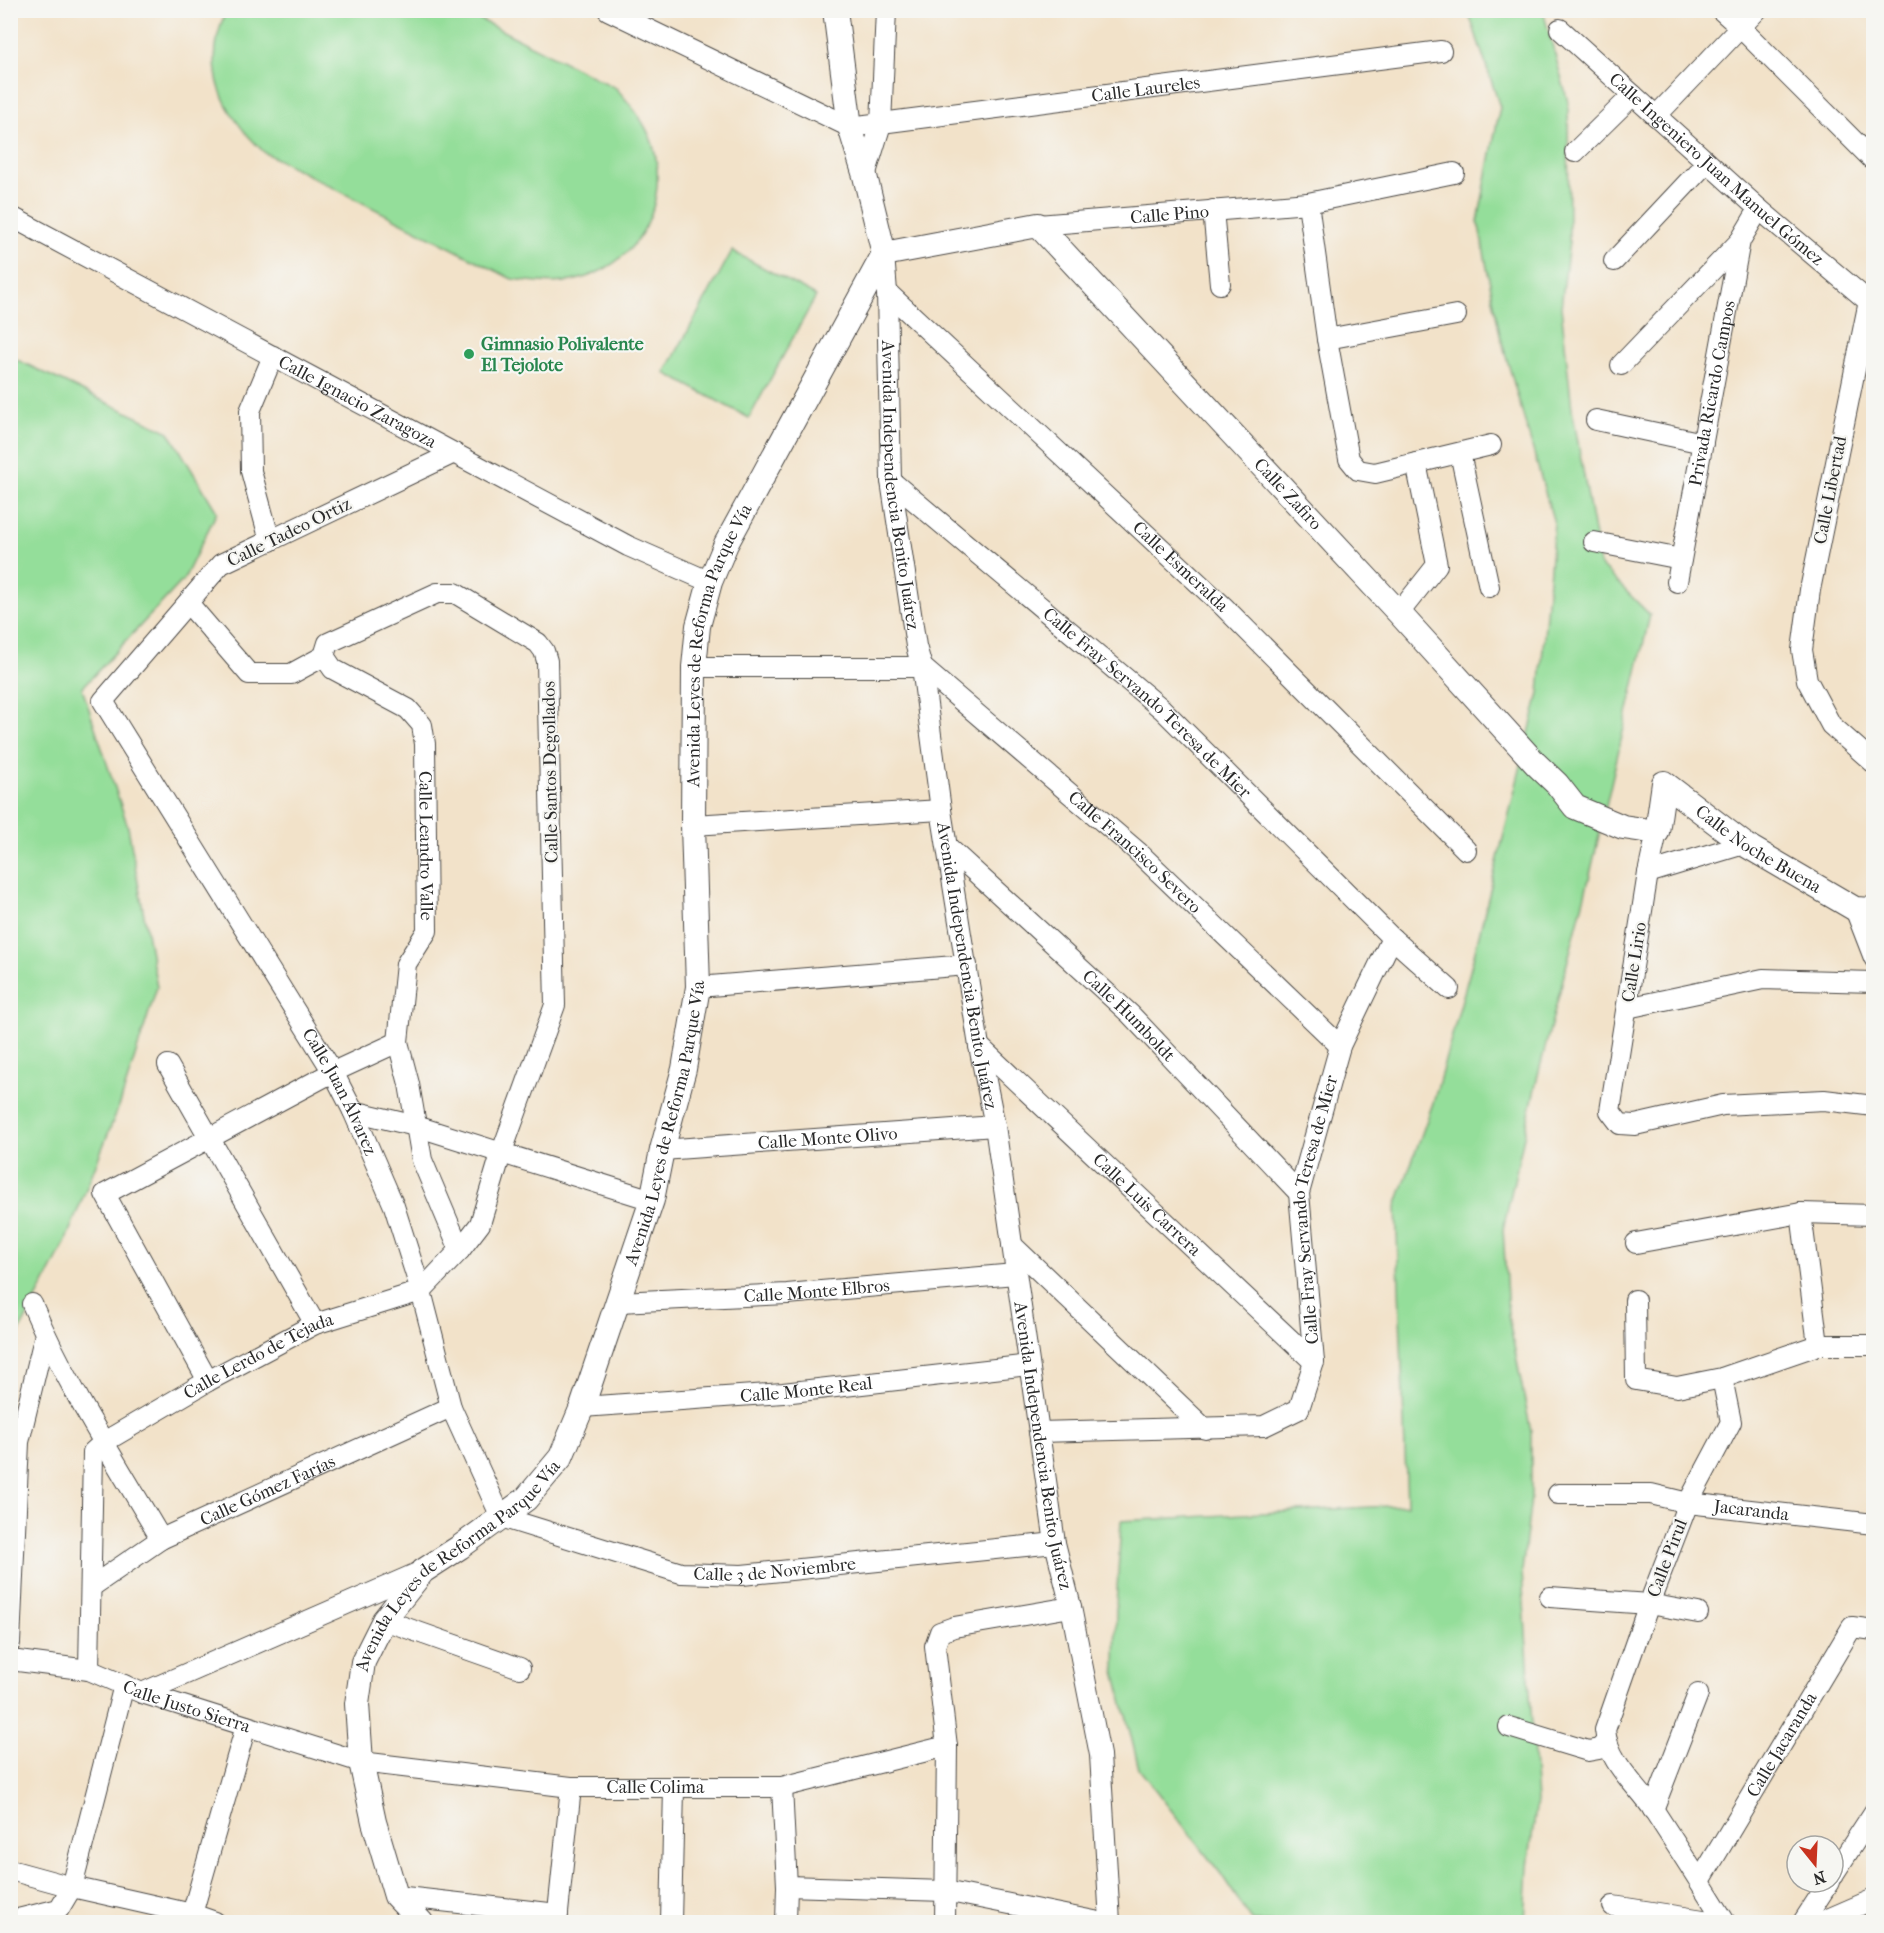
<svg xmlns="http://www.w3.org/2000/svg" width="1884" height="1933" viewBox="0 0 1884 1933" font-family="'IM FELL French Canon',serif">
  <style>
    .green { fill: #94de9a; stroke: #608462; stroke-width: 1.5 }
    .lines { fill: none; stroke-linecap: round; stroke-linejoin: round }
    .minor-casing { stroke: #494643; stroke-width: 22 }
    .tertiary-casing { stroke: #494643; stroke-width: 26 }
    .minor { stroke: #fff; stroke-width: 20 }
    .tertiary { stroke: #fff; stroke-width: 24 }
    .leisure-dot { fill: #2e9e5b; stroke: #f6f6f2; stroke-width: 2 }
    .labels { text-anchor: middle; stroke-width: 4.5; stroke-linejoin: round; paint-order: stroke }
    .street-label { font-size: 18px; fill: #2b2b2b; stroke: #f6f6f2 }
    .leisure-label { font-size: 18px; font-weight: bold; fill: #27864d; stroke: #f6f6f2; text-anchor: start }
  </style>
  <rect width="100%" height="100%" fill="#f6f6f2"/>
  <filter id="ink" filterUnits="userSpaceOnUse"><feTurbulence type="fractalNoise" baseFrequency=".0167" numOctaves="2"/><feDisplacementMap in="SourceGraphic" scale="12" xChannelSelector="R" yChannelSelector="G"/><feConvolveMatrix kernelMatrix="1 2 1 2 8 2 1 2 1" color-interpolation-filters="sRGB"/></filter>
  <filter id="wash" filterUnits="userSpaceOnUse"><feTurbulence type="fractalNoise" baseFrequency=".008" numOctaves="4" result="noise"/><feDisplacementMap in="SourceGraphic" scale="24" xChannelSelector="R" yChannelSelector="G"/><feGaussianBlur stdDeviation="1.35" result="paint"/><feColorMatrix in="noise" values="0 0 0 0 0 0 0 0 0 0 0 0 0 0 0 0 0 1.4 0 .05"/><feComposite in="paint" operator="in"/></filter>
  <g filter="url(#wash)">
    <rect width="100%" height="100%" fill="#f2e2c9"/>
    <g class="green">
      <path d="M 226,11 L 463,11 L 616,88 C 631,105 646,123 653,145 C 670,207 636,268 572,281 C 553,285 531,281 512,279 L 265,153 C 221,112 201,69 226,11 Z"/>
      <polygon points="1468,11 1543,11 1568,102 1569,242 1561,307 1572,409 1600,565 1650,615 1589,879 1538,1075 1503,1229 1508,1315 1531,1432 1531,1498 1522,1572 1537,1801 1528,1866 1525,1922 1253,1922 1221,1874 1139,1769 1115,1671 1116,1607 1121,1521 1407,1505 1396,1206 1434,1100 1470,971 1539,693 1554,523 1500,335 1478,221 1500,107"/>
      <polygon points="732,251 816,296 749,418 665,373"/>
      <polygon points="11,357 169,432 217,512 184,579 82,688 128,827 157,987 121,1101 64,1245 11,1348"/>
    </g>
  </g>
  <g filter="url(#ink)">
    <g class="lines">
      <g class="minor-casing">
        <g id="minor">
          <path id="s1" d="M 608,10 L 850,127 L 1441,51"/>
          <polyline points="1721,10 1740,27 1874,161"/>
          <path id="s2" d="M 1560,29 L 1759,209 L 1874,306"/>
          <polyline points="1656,116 1757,10"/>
          <polyline points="1575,152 1633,95"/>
          <polyline points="865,176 881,124 886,10"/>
          <polyline points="1308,203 1327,339 1349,459 1358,470 1375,473 1491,445"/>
          <polyline points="1213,210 1220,284"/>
          <path id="s3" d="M 10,216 L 628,546 L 710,582"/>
          <path id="s4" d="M 1038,225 L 1308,203 L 1454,173"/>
          <path id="s5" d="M 884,254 L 887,292 L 891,481 L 916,646 L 922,667 L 941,810 L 979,1046 L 995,1126 L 1055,1543 L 1071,1607 L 1100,1755 L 1110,1922"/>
          <polyline points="1614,261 1707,162"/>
          <path id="s6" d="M 887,292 L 1224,607 L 1466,850"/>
          <polyline points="1869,301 1810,590 1802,650 1807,680 1831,725 1874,763"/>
          <polyline points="1327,339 1456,315"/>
          <polyline points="1621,365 1740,241"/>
          <polyline points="1596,420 1703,443"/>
          <path id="s7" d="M 454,453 L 221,564 L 103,701 L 333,1072 L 353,1111 L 394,1206 L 421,1291 L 451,1407 L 501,1517 L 681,1573 L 742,1575 L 1055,1543"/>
          <polyline points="1460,453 1489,587"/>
          <path id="s8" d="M 891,481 L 1162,709 L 1392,938 L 1449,989"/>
          <polyline points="270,541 251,471 250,411 273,356"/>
          <polyline points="1594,542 1681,559"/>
          <path id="s9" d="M 1677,582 L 1740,241 L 1759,209"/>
          <polyline points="1399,613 1437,565 1416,463"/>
          <path id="s10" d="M 324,656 L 333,669 L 408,709 L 422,725 L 425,744 L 427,931 L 406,964 L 398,1042 L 409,1084 L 422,1160 L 460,1250"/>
          <path id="s11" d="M 694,667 L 922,667 L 1137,851 L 1340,1046"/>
          <polyline points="693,825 941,810"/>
          <polyline points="1657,832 1648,873 1610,1111 1620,1124 1635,1125 1723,1105 1824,1100 1874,1106"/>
          <path id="s12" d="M 949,848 L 1130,1014 L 1299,1193"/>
          <polyline points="1648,873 1744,844"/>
          <polyline points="1855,909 1874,958"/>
          <polyline points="698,987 967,965"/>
          <polyline points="1627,1008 1763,979 1874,982"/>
          <path id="s13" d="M 979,1046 L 1314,1362"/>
          <polyline points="168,1065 315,1324"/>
          <polyline points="353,1111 416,1126 652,1200"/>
          <path id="s14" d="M 662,1150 L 995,1126"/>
          <polyline points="1801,1213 1818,1345"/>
          <polyline points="1636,1243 1801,1213 1874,1215"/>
          <polyline points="1012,1245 1205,1429"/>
          <polyline points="1635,1300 1636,1380 1677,1387 1722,1378 1818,1345 1874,1345"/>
          <path id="s15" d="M 619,1302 L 787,1294 L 1015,1274"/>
          <path d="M 32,1304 C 67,1386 116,1462 161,1539"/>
          <path d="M 1722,1378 L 1731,1422 L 1688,1503 L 1649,1604 L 1605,1730 C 1608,1763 1638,1786 1655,1812 C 1679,1849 1702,1885 1725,1922"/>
          <polyline points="208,1381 105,1194 333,1072 398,1042"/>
          <path id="s16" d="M 582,1407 L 783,1393 L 1029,1365"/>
          <path id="s17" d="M 1039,1432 L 1264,1426 L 1299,1409 L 1314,1362 L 1299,1193 L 1340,1046 L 1392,938"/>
          <path id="s18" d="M 1558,1494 L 1651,1494 L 1688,1503 L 1874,1524"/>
          <path id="s19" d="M 91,1587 L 161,1539 L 451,1407"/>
          <polyline points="1550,1597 1649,1604 1698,1613"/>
          <polyline points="384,1620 520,1668"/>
          <polyline points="10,1643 19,1442 45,1334"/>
          <path id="s20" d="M 10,1660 L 89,1670 L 142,1693 L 361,1762 L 571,1787 L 782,1787 L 947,1746"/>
          <path id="s21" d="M 89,1670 L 93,1452 L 104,1442 L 208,1381 L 315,1324 L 421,1291 L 460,1250 L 480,1224 L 501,1154 L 555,1005 L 547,661 L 544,651 L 538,643 L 455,593 L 437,593 L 328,643 L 324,656 L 291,674 L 249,674 L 188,603"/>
          <polyline points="142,1693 422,1571"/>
          <polyline points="1509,1727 1588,1751 1599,1749 1606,1742"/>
          <polyline points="782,1787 787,1886 786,1922"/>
          <polyline points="1653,1810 1698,1694"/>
          <polyline points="10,1870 72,1887 192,1914 215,1922"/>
          <polyline points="1833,1875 1874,1812"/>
          <path id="s22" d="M 1700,1881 L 1852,1627 L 1874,1630"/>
          <polyline points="787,1886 945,1891 1099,1922"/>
          <polyline points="396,1896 558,1914"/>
          <polyline points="1613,1906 1716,1922"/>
          <polyline points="192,1914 246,1726"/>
          <polyline points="10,1921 59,1909 72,1887 124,1685"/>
          <polyline points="557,1922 571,1787"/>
          <polyline points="671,1922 674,1788"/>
          <polyline points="945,1922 947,1746 935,1646 940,1632 954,1627 1071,1607"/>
          <polyline points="1803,1922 1829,1882"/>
          <polyline points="1821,1922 1874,1899"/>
        </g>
      </g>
      <g class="tertiary-casing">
        <g id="tertiary">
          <polyline points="835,10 850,127 865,176 884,254"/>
          <path id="s23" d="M 884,254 L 1038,225 L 1399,613 L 1536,764 L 1557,784 L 1575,807 L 1623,827 L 1657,832 L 1664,783 L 1744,844 L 1855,909 L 1874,910"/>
          <path id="s24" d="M 421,1922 L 396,1896 L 374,1822 L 361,1762 L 357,1704 L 363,1662 L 384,1620 L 423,1571 L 460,1547 L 526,1499 L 561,1457 L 582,1407 L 652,1200 L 662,1150 L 684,1069 L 698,987 L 693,825 L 694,667 L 698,626 L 710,582 L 726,544 L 884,254"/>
        </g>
      </g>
      <use href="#minor" class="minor"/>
      <use href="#tertiary" class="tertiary"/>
    </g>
  </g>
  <circle class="leisure-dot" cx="469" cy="354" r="6"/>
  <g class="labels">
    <g class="street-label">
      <text dy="6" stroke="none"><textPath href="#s1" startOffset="567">Calle Laureles</textPath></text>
      <text dy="6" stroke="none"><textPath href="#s2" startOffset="210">Calle Ingeniero Juan Manuel Gómez</textPath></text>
      <text dy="6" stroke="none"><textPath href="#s4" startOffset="132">Calle Pino</textPath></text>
      <text dy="6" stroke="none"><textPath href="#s9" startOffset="192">Privada Ricardo Campos</textPath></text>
      <text dy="6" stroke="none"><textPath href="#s3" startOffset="394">Calle Ignacio Zaragoza</textPath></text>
      <text dy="6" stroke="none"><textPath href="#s5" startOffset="232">Avenida Independencia Benito Juárez</textPath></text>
      <text transform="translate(1830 490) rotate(-79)" y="6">Calle Libertad</text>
      <text dy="6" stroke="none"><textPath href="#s23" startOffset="524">Calle Zafiro</textPath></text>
      <text transform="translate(289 532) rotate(-26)" y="6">Calle Tadeo Ortiz</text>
      <text dy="6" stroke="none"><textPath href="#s6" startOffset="402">Calle Esmeralda</textPath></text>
      <text dy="6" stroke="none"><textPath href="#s24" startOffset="1402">Avenida Leyes de Reforma Parque Vía</textPath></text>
      <text dy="6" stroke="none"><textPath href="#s8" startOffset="339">Calle Fray Servando Teresa de Mier</textPath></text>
      <text transform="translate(550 772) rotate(-91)" y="6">Calle Santos Degollados</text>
      <text dy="6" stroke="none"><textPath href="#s10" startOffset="243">Calle Leandro Valle</textPath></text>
      <text dy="6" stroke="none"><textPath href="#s23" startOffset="1200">Calle Noche Buena</textPath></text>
      <text dy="6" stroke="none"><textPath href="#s11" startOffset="510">Calle Francisco Severo</textPath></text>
      <text transform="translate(1634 962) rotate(-81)" y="6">Calle Lirio</text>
      <text dy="6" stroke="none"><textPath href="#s5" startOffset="718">Avenida Independencia Benito Juárez</textPath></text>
      <text dy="6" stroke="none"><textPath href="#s12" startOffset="246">Calle Humboldt</textPath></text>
      <text dy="6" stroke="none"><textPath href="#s7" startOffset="896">Calle Juan Álvarez</textPath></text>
      <text dy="6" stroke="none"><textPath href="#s24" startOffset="916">Avenida Leyes de Reforma Parque Vía</textPath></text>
      <text dy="6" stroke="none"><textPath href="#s14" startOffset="166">Calle Monte Olivo</textPath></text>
      <text dy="6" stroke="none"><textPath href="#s13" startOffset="231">Calle Luis Carrera</textPath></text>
      <text dy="6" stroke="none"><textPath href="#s17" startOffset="468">Calle Fray Servando Teresa de Mier</textPath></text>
      <text dy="6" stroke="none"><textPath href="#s15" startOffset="198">Calle Monte Elbros</textPath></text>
      <text dy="6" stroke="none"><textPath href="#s21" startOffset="410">Calle Lerdo de Tejada</textPath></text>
      <text dy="6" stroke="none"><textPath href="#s16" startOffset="225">Calle Monte Real</textPath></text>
      <text dy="6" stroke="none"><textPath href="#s5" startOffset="1204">Avenida Independencia Benito Juárez</textPath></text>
      <text dy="6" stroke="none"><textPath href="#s19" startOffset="202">Calle Gómez Farías</textPath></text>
      <text dy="6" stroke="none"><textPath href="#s18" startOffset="195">Jacaranda</textPath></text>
      <text transform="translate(1667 1558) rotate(-69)" y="6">Calle Pirul</text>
      <text dy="6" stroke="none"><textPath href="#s24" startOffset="412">Avenida Leyes de Reforma Parque Vía</textPath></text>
      <text dy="6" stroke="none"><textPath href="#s7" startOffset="1635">Calle 3 de Noviembre</textPath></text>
      <text dy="6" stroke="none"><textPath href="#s20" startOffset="184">Calle Justo Sierra</textPath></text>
      <text dy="6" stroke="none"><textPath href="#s22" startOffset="159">Calle Jacaranda</textPath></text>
      <text dy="6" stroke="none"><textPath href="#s20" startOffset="663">Calle Colima</textPath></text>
    </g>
    <g class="leisure-label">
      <text x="481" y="350">Gimnasio Polivalente<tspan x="481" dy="21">El Tejolote</tspan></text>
    </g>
  </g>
  <rect width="1884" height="1933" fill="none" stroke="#f6f6f2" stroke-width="36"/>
  <g transform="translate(1815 1864) rotate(162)"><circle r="28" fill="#f6f6f2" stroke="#a5a5a2" stroke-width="1.5"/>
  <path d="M0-4.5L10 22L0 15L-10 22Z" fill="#c8321e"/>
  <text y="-9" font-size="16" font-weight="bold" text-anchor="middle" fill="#2b2b2b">N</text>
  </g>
</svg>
